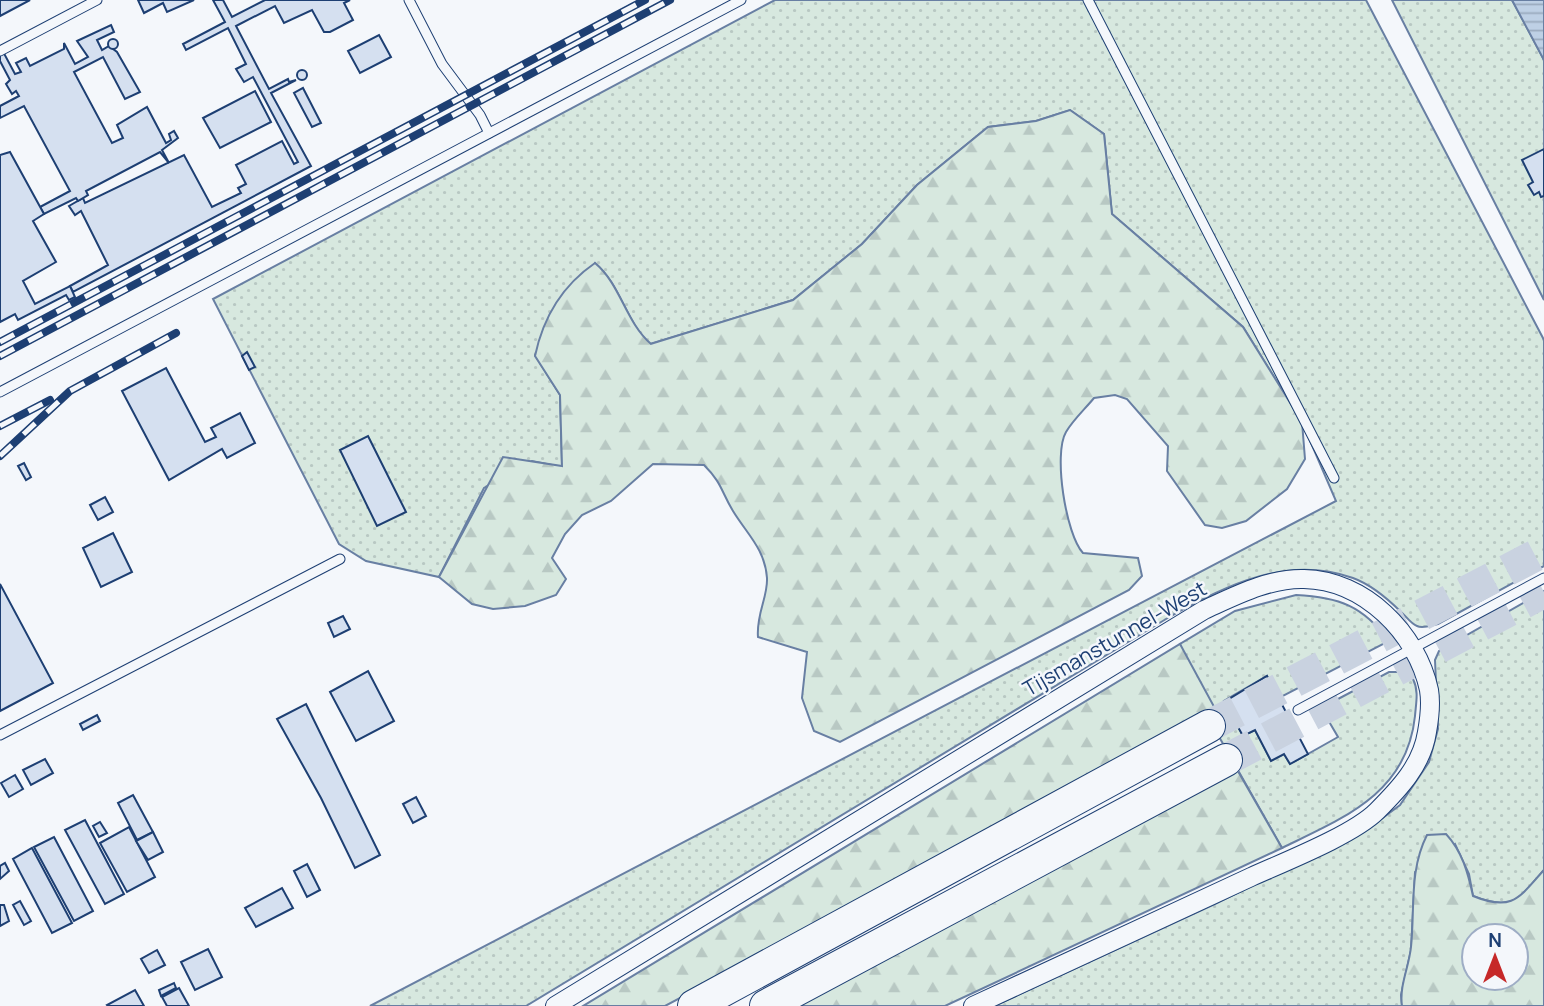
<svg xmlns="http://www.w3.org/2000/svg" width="1544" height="1006" viewBox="0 0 1544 1006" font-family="Manrope,sans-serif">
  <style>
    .grass { fill: url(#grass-dots); stroke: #687fa3; stroke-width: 2 }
    .forest { fill: url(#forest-firs); stroke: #687fa3; stroke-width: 2; fill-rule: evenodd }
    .water { fill: url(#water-rules); stroke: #687fa3; stroke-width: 2 }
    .building { fill: #d5e0f0; stroke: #1d3f73; stroke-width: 2 }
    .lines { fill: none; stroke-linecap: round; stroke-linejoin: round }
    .motorway-tunnel { stroke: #c9d2e0; stroke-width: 32; stroke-dasharray: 32 16; stroke-linecap: butt }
    .service-casing { stroke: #1d3f73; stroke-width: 11 }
    .minor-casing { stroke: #1d3f73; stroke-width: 20 }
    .motorway-casing { stroke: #1d3f73; stroke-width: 34 }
    .service { stroke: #f4f7fb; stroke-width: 9 }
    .minor { stroke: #f4f7fb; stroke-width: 18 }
    .motorway { stroke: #f4f7fb; stroke-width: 32 }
    .rail-casing { stroke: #1d3f73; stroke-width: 8 }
    .rail { stroke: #f4f7fb; stroke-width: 5; stroke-dasharray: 16; stroke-linecap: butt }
    .labels { text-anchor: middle; stroke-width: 5; stroke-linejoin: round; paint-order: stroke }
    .street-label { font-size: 21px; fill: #1d3f73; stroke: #f4f7fb }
  </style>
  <defs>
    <pattern id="grass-dots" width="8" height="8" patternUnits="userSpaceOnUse" patternTransform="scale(1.75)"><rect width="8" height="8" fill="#d7e8df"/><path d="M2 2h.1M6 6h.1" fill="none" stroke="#b8c8c3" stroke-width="1.8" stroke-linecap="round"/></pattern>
    <pattern id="forest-firs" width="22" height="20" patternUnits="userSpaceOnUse" patternTransform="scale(1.75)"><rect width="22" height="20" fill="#d7e8df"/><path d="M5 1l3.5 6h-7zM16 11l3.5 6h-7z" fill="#b8c8c3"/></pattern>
    <pattern id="water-rules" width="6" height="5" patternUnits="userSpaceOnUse" patternTransform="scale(1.75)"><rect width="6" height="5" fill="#bed0e5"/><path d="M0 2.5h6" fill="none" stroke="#9aaabe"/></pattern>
  </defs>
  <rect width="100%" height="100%" fill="#f4f7fb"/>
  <g class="grass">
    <path d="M 775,0 L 1366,0 L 1544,340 L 1544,566 L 1438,624 C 1432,625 1423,629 1417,626 C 1411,624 1406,616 1401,612 C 1388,599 1372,585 1353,578 C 1287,555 1229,584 1171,616 L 526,1006 L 370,1006 L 1336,501 L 1302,422 L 1243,327 L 1112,214 L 1104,134 L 1070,110 L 1036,121 L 988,127 L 917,185 L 862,244 L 793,300 L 650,344 C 625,321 621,285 595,263 L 535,355 L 560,395 L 562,467 L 532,461 L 484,488 L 439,577 L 366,561 L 339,544 L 213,299 Z"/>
    <polygon points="1392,0 1512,0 1544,60 1544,300"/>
    <path d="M 1544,591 L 1544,870 C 1518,899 1514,912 1473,896 L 1469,874 L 1455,844 L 1415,872 L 1411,950 L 1401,995 L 1402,1006 L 994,1006 L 1217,903 L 1372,826 L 1400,805 L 1429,762 L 1438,729 L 1435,660 L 1439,651 Z"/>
    <path d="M 1296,595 C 1339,597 1363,606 1389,641 L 1279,698 L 1267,676 L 1224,701 L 1243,736 L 1255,730 L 1271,761 L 1284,754 L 1290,764 L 1338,737 L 1321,708 L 1389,672 L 1399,672 L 1413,679 C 1419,691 1416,703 1415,716 C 1407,794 1343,818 1282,848 L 1209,719 L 1180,644 L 1235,611 Z"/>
  </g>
  <g class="forest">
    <path d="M 1070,110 L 1104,134 L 1112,214 L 1243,327 L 1302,422 L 1305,459 L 1287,489 L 1246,521 L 1222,528 L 1205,525 L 1167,471 L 1168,446 L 1127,399 L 1115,395 L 1094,398 C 1085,409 1073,420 1066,432 C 1053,454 1066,535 1083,553 L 1138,558 L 1142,576 L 1129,590 L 840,742 L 814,731 L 802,698 L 807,652 L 758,637 C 756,614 768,597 767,578 C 765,549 747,534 733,511 C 721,491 722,483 704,465 L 653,464 L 611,501 L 582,515 L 565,534 L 552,558 L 566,579 L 556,595 L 525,606 L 493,609 L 472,604 L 439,577 L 503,457 L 562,466 L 560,395 L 535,356 C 543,318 563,285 595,263 C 621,285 625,321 651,344 L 793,300 L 862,244 L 917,185 L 988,127 L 1036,121 Z"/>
    <polygon points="1180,644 1218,714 665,1006 583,1006"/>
    <polygon points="1235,766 1282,848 945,1006 796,1006"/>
    <path d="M 1446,834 C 1462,851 1468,873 1473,896 C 1512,912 1519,898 1544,870 L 1544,1006 L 1402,1006 C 1399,986 1409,967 1411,947 C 1415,909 1409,870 1427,835 ZM 1474,936 L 1516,936 L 1516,978 L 1474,978 Z"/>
  </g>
  <polygon class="water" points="1512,0 1544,0 1544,60"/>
  <g class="building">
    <polygon points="0,0 30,0 0,16"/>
    <polygon points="138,0 194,0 167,12 163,3 144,13"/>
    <polygon points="213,0 223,0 232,17 265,0 350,0 344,3 353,20 330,32 324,32 312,10 284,23 275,6 236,26 269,89 288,79 289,82 296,80 271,93 311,166 73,292 70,286 108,265 81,211 75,215 69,206 83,198 85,203 184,155 212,207 241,193 238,188 246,184 236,165 282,141 294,164 298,162 253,77 244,82 236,69 246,64 228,28 186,50 183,44 225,22"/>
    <polygon points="111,25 114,32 97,40 102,50 109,46 117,52 140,92 125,99 103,57 74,72 112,143 123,138 117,125 147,107 166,143 171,140 169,134 174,131 178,138 162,150 169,163 160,152 86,191 88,195 78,201 76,198 44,214 40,207 70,191 24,106 0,118 0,106 19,96 16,91 12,94 6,84 10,80 0,61 0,46 15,74 21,72 16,63 26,58 30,66 64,49 64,43 75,64 88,57 77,41"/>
    <polygon points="379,35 391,57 360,73 348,51"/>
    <circle cx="113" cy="44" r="5"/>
    <circle cx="302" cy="75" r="5"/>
    <polygon points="303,88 321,123 312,127 294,93"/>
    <polygon points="255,91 271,122 220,148 203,118"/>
    <polygon points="1544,149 1544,196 1541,197 1539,192 1534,195 1528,185 1533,182 1522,160"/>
    <polygon points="10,152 44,214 33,221 56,262 23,281 35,304 70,286 75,297 69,300 66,295 18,320 15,314 0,322 0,155"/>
    <polygon points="247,352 255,367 249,370 242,356"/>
    <polygon points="166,368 205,442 216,437 211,428 240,413 255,443 227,458 222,449 169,480 122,391"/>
    <polygon points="368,436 406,512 377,526 340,450"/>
    <polygon points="24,463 31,477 26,480 18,466"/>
    <polygon points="105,497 113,512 98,520 90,505"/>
    <polygon points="113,533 132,572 101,587 83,548"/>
    <polygon points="0,584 53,683 0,711"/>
    <polygon points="343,616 350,629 334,637 328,623"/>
    <polygon points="368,671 394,721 356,741 330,692"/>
    <polygon points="1267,676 1308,754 1290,764 1284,754 1271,761 1255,730 1243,736 1224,702"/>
    <polygon points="306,704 380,855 355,868 321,798 277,719"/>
    <polygon points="97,715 100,721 83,730 80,724"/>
    <polygon points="45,759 53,773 31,785 23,770"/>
    <polygon points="15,775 23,789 9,797 1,783"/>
    <polygon points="133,795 153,832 137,840 118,803"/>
    <polygon points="416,797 426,816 413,823 403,804"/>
    <polygon points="85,820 124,894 105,904 65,830"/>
    <polygon points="100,822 107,833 99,837 93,826"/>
    <polygon points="129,827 155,877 127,892 100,843"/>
    <polygon points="153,832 163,852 148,860 136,841"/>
    <polygon points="54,837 93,911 74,921 34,847"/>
    <polygon points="32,848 72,923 52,933 13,859"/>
    <polygon points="5,863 9,871 0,879 0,866"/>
    <polygon points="307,864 320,890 307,897 294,871"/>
    <polygon points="282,888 293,908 256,927 245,908"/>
    <polygon points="20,901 31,921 24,925 13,905"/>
    <polygon points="0,905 4,905 9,921 0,926"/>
    <polygon points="208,949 222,977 195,990 181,962"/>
    <polygon points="157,950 165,965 149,973 141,959"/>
    <polygon points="174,983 176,988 161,996 159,990"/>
    <polygon points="179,988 189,1006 167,1006 162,997"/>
    <polygon points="135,990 144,1006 108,1006 107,1005"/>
  </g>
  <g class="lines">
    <g class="motorway-tunnel">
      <polyline points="1209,726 1544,551"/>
      <polyline points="1226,760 1544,592"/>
    </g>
    <g class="service-casing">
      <g id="service">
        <polyline points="409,0 442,64 480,115 489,133"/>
        <polyline points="1088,0 1334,478"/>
        <polyline points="0,51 97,0"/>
        <polyline points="0,392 741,0"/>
        <polyline points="1298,710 1544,578"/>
        <polyline points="0,735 340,559"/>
      </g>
    </g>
    <g class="minor-casing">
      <path id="minor" d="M 555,1006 L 1204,610 C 1235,596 1269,578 1304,579 C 1364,580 1417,633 1429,690 C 1431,702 1429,721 1427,732 C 1422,765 1399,789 1377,811 C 1353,835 1284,862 1251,877 C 1158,920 1065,963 973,1006"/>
    </g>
    <g class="motorway-casing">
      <g id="motorway">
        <polyline points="694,1006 1209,726"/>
        <polyline points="766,1006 1226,760"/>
      </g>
    </g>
    <use href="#service" class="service"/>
    <use href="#minor" class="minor"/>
    <use href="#motorway" class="motorway"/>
    <g class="rail-casing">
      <g id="rail">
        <polyline points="0,342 645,0"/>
        <polyline points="0,356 670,0"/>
        <polyline points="0,426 50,400"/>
        <polyline points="0,456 70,391 176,333"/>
      </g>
    </g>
    <use href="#rail" class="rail"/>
  </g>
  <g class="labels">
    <g class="street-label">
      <text transform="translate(1115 639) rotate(-30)" y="7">Tijsmanstunnel-West</text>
    </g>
  </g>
  <g transform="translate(1495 957)"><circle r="33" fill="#f4f7fb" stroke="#9eadc5" stroke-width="2"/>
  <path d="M0-5L12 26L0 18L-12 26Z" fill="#c62828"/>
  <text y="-10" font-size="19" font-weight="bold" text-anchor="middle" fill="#1d3f73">N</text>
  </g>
</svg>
